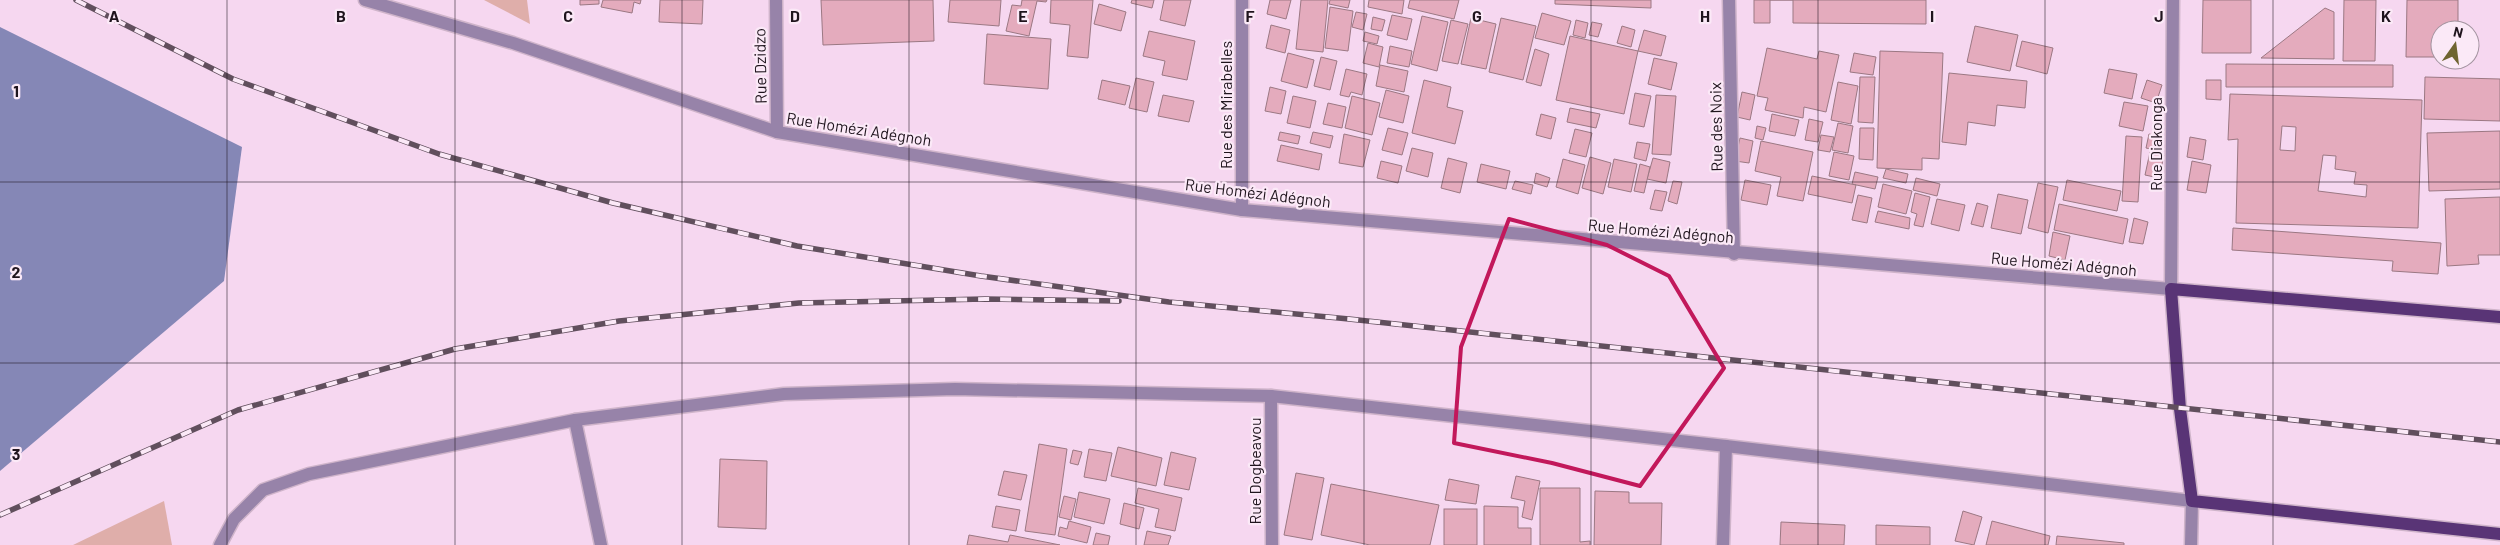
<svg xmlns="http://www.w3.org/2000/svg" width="2500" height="545" viewBox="0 0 2500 545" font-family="Barlow,sans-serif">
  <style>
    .green { fill: #dfaeaa }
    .water { fill: #8587b6 }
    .building { fill: #e4abbd; stroke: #9b7883; fill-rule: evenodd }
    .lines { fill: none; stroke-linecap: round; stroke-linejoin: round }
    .minor-casing { stroke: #cfb4ca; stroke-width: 15 }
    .major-casing { stroke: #cfb4ca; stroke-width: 15 }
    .minor { stroke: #9783a9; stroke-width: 12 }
    .major { stroke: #593476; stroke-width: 12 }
    .rail-casing { stroke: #614f5d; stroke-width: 5.5 }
    .rail { stroke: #fbe9f7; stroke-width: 4; stroke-dasharray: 11; stroke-linecap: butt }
    .marked { fill: none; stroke: #c2185b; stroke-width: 4; stroke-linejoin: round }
    .grid { fill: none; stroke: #1f141d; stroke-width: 1; stroke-opacity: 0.55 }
    .labels { text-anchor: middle; stroke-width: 4.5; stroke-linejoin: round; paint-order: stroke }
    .street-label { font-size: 16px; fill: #1f141d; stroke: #fbe9f7 }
    .grid-label { font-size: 16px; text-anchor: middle; font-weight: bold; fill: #1f141d; stroke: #fbe9f7; stroke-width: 4.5; stroke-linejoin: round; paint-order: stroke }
  </style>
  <rect width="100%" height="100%" fill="#f6d7f0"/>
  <g class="green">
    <polygon points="484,0 527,0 530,24"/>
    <polygon points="164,501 172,545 73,545"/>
  </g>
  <polygon class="water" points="0,27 242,147 224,281 0,471"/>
  <g class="building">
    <polygon points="580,0 599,0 599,4 580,5"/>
    <polygon points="603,0 641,0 640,4 634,2 632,13 601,7"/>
    <polygon points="660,0 703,0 702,24 659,22"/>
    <polygon points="821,0 933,0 934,41 823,45"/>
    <polygon points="950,0 1001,0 999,26 948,22"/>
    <polygon points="1022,0 1047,0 1046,2 1037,1 1029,36 1006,31 1012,5 1021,6"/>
    <polygon points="1051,0 1093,0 1088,58 1067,56 1070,25 1050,23"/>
    <polygon points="1132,0 1154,0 1152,8 1131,3"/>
    <polygon points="1164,0 1191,0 1185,26 1160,20"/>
    <polygon points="1270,0 1291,0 1286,19 1267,14"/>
    <polygon points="1301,0 1328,0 1323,52 1296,49"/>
    <polygon points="1330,0 1350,0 1348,8 1329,4"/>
    <polygon points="1369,0 1404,0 1402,14 1368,7"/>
    <polygon points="1410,0 1459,0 1454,19 1408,8"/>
    <polygon points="1555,0 1651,0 1651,8 1555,4"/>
    <polygon points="1754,0 1926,0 1926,24 1793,23 1793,0 1770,0 1770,23 1754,23"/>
    <polygon points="2203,0 2251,0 2251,53 2202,53"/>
    <polygon points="2344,0 2376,0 2375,61 2343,61"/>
    <polygon points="2407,0 2458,0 2458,30 2440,30 2440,57 2406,57"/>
    <polygon points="1099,4 1126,12 1121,31 1094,24"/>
    <polygon points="1330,7 1353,11 1348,51 1325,48"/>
    <polygon points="2325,8 2334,12 2334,59 2261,58"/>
    <polygon points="1356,12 1367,14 1363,30 1352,27"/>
    <polygon points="1542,13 1571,21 1564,45 1535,38"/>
    <polygon points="1392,15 1412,19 1407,40 1387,35"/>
    <polygon points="1422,16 1448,22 1437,71 1411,64"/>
    <polygon points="1373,17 1385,20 1382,31 1371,29"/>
    <polygon points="1471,18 1496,24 1486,69 1461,64"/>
    <polygon points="1501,18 1536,26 1523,80 1489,72"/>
    <polygon points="1451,20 1468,24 1458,64 1442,61"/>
    <polygon points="1576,20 1588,23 1585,38 1573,35"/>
    <polygon points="1592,22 1602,24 1598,37 1589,35"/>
    <polygon points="1271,25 1290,30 1285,53 1266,48"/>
    <polygon points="1622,26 1635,30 1631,47 1617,43"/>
    <polygon points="1975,26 2018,35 2010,71 1967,62"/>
    <polygon points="1644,30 1666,36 1661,56 1638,51"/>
    <polygon points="1149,31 1195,41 1187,80 1162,75 1165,61 1143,56"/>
    <polygon points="1365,32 1379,36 1377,44 1363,41"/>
    <polygon points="987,34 1051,39 1048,89 984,84"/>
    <polygon points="1570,36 1638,51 1624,114 1556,100"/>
    <polygon points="2022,41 2053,48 2047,74 2016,66"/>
    <polygon points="1368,43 1383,47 1379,67 1363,63"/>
    <polygon points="1390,46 1412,51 1409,67 1387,63"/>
    <polygon points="1767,48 1817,59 1819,51 1839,55 1826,112 1804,107 1803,118 1765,110 1768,98 1757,96"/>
    <polygon points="1535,49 1549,54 1541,86 1526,82"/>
    <polygon points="1880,51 1943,53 1939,159 1922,158 1922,170 1877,168"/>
    <polygon points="1288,53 1314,60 1307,88 1281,81"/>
    <polygon points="1854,53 1876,57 1873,75 1850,72"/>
    <polygon points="1321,57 1337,61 1330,90 1314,86"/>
    <polygon points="1654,58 1677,63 1671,90 1648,84"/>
    <polygon points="2226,64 2393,65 2393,87 2226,87"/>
    <polygon points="1380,65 1408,71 1404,92 1376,86"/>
    <polygon points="1346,69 1367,74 1362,95 1351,92 1349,97 1340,95"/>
    <polygon points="2109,69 2137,74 2132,99 2104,93"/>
    <polygon points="1949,73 2027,81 2025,108 1997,105 1995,126 1968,122 1966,145 1942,142"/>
    <polygon points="1860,77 1875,77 1873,123 1858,122"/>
    <polygon points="2425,77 2500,79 2500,121 2424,119"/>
    <polygon points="1136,78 1154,82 1147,112 1129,108"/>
    <polygon points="1102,80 1130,86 1125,105 1098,99"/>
    <polygon points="1424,80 1451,87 1447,107 1463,111 1455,144 1412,133"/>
    <polygon points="2147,80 2162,85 2156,103 2141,98"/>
    <polygon points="2206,80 2221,80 2221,100 2206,99"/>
    <polygon points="1838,82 1858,86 1851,124 1831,120"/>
    <polygon points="1270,87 1286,91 1281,114 1265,111"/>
    <polygon points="1386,90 1409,96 1403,123 1379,117"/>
    <polygon points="1742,92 1755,95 1750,120 1737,117"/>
    <polygon points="1635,93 1651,96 1644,127 1629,124"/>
    <path d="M 2230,94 L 2422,100 L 2418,228 L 2236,223 L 2238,139 L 2228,140 ZM 2282,126 L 2296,127 L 2295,151 L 2280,150 ZM 2323,155 L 2336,156 L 2335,169 L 2356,172 L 2354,184 L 2367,185 L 2366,197 L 2318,191 Z"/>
    <polygon points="1163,95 1194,101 1189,122 1158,116"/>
    <polygon points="1656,95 1676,96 1671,155 1652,154"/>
    <polygon points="1293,96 1316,101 1310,128 1287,123"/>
    <polygon points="1352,96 1380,103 1372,135 1345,128"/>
    <polygon points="2124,102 2148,106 2143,131 2119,126"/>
    <polygon points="1328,103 1346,107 1342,128 1323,124"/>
    <polygon points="1570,108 1600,114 1596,128 1567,122"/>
    <polygon points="1541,114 1556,118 1551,139 1536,135"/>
    <polygon points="1772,114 1799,120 1795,136 1769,131"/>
    <polygon points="1809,119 1823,122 1818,142 1805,140"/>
    <polygon points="1838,123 1853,126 1848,153 1832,150"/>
    <polygon points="1757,126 1766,128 1763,140 1755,138"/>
    <polygon points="1388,128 1408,133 1402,155 1382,150"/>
    <polygon points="1860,128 1874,128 1873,160 1859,159"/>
    <polygon points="1575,129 1592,133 1586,157 1569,153"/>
    <polygon points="2500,131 2500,189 2429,191 2427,133"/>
    <polygon points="1280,132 1300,136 1298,144 1278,140"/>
    <polygon points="1313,132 1333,136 1330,148 1310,143"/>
    <polygon points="1344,134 1370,140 1363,167 1339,163"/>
    <polygon points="2149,134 2163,137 2160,151 2146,148"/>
    <polygon points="1821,135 1834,137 1830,152 1818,150"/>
    <polygon points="2126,136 2142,137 2138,202 2122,201"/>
    <polygon points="2190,137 2206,140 2203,160 2187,157"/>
    <polygon points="1740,138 1753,141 1749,163 1735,161"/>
    <polygon points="1761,141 1813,152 1803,201 1777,196 1781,177 1755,171"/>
    <polygon points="1637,142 1650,144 1646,161 1634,158"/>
    <polygon points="1281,145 1322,154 1319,170 1277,161"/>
    <polygon points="1412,148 1433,153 1428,177 1406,171"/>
    <polygon points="1834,152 1854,156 1849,180 1829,176"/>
    <polygon points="2150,152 2164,155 2159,178 2145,175"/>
    <polygon points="1590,157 1611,163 1603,194 1582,188"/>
    <polygon points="1448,158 1467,163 1460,193 1441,188"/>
    <polygon points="1653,158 1670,162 1666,183 1647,179"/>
    <polygon points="1563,159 1585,165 1578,194 1556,187"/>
    <polygon points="1614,159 1637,164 1631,192 1608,187"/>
    <polygon points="1381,161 1402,166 1398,183 1377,178"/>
    <polygon points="2192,161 2211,165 2206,193 2187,190"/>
    <polygon points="1481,164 1510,171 1506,189 1477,182"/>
    <polygon points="1640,164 1650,167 1644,193 1634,191"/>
    <polygon points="1886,169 1908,174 1906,183 1883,178"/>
    <polygon points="1855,172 1878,177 1875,189 1852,184"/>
    <polygon points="1536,173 1550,178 1547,187 1534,183"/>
    <polygon points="1812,176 1856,185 1852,203 1808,194"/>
    <polygon points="1916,178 1940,184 1937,196 1913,190"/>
    <polygon points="1745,180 1771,185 1767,205 1741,200"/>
    <polygon points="2067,180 2121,191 2117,211 2063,200"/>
    <polygon points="1515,181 1533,185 1531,194 1512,189"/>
    <polygon points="1673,181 1682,182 1677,204 1668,201"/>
    <polygon points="2038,183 2058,187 2048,233 2028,228"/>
    <polygon points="1883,184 1912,191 1906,214 1878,207"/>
    <polygon points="1655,190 1667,192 1662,211 1650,209"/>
    <polygon points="1915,193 1930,197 1923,227 1914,225 1917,214 1911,212"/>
    <polygon points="1998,194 2028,200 2021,234 1991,228"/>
    <polygon points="1858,195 1872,198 1867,223 1852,220"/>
    <polygon points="2500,197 2500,255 2478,255 2479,264 2447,266 2445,199"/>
    <polygon points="1937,199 1965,205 1959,231 1931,224"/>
    <polygon points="1977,203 1988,206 1983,227 1971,224"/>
    <polygon points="2059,204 2128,219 2123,244 2054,230"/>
    <polygon points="1878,211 1910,218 1909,229 1875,222"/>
    <polygon points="2134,218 2148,222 2143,244 2129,242"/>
    <polygon points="2233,228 2441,243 2438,274 2392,271 2393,261 2232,250"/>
    <polygon points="2053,232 2070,236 2065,260 2049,256"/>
    <polygon points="1039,444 1067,449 1055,535 1025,531"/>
    <polygon points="1118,447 1162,458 1156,486 1111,476"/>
    <polygon points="1089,449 1112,453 1106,481 1084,477"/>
    <polygon points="1073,450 1082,452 1078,465 1070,463"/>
    <polygon points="1171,452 1196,458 1189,490 1164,485"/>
    <polygon points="720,459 767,461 766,529 718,527"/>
    <polygon points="1004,471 1027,475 1021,500 998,495"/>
    <polygon points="1296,473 1324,478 1312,540 1284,535"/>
    <polygon points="1516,476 1540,481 1532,520 1522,517 1525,501 1511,498"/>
    <polygon points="1449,479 1479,485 1476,504 1445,500"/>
    <polygon points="1331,484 1439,505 1430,545 1370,545 1321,535"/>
    <polygon points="1138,488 1182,498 1175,531 1155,527 1159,509 1135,503"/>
    <polygon points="1540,488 1580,488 1580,542 1590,541 1590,545 1540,545"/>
    <polygon points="1595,491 1629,492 1629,503 1662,503 1661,545 1594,545"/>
    <polygon points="1079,492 1110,499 1104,524 1074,517"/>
    <polygon points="1064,496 1076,499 1071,520 1059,517"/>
    <polygon points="1124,503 1144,508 1139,529 1120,524"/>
    <polygon points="996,506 1020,510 1016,531 992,527"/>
    <polygon points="1484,506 1518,507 1518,528 1531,528 1531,545 1484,545"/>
    <rect x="1444" y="509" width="33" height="36"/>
    <polygon points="1963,511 1982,517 1974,545 1955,541"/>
    <polygon points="1069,521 1091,527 1087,543 1058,536 1060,527 1067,529"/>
    <polygon points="1992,521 2050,536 2048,545 1986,545"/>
    <polygon points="1781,522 1845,525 1844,545 1780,545"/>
    <polygon points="1876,525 1930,527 1930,545 1876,545"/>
    <polygon points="1147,531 1171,536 1168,545 1144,545"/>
    <polygon points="1096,533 1110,536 1108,545 1093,545"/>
    <polygon points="969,535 1008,542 1010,535 1060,545 967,545"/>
    <polygon points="2057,536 2124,543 2124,545 2056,545"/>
  </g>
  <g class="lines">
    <g class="minor-casing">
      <g id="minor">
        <polyline points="365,0 513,43 777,132 1242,210 2171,289 2173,0"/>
        <polyline points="776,0 777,132"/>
        <polyline points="1242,0 1242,210"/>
        <polyline points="1729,0 1734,254"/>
        <polyline points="1271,396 1272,545"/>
        <polyline points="575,420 601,545"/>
        <polyline points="220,545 234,519 263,490 309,474 575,420 784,394 955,389 1271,396 1726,446 2192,501 2191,545"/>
        <polyline points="1723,545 1726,446"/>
      </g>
    </g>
    <g class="major-casing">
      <polyline id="major" points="2500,317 2171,289 2180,409 2192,501 2500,534"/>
    </g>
    <use href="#minor" class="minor"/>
    <use href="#major" class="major"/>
    <g class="rail-casing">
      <g id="rail">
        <polyline points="76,0 233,79 439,154 613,203 797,246 981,276 1169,302 1349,319 2500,442"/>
        <polyline points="0,515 238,410 455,349 619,321 799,303 985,299 1119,301"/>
      </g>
    </g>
    <use href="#rail" class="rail"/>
  </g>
  <path class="marked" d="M 1509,219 L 1607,245 L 1669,276 L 1724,368 L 1640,486 L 1552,463 L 1454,443 L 1461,347 Z"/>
  <path class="grid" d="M 227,0 L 227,545M 455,0 L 455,545M 682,0 L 682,545M 909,0 L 909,545M 1136,0 L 1136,545M 1364,0 L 1364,545M 1591,0 L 1591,545M 1818,0 L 1818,545M 2045,0 L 2045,545M 2273,0 L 2273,545M 0,182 L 2500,182M 0,363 L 2500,363"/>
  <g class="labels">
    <g class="street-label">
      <text transform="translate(760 66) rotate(-91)" y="6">Rue Dzidzo</text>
      <text transform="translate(1226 105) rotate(-90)" y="6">Rue des Mirabelles</text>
      <text transform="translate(1716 127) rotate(-91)" y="6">Rue des Noix</text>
      <text transform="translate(859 129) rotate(9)" y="6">Rue Homézi Adégnoh</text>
      <text transform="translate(2156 144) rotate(-90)" y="6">Rue Diakonga</text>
      <text transform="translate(1258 193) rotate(7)" y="6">Rue Homézi Adégnoh</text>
      <text transform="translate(1661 231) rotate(5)" y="6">Rue Homézi Adégnoh</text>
      <text transform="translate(2064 264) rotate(5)" y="6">Rue Homézi Adégnoh</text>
      <text transform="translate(1255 471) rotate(-90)" y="6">Rue Dogbeavou</text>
    </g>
  </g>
  <g class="grid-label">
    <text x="114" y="22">A</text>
    <text x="341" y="22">B</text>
    <text x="568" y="22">C</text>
    <text x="795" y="22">D</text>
    <text x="1023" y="22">E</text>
    <text x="1250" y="22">F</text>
    <text x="1477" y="22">G</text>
    <text x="1705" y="22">H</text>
    <text x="1932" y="22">I</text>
    <text x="2159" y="22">J</text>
    <text x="2386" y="22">K</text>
    <text x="16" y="97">1</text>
    <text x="16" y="278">2</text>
    <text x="16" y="460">3</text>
  </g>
  <g transform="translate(2455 45) rotate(14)"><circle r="24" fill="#fbe9f7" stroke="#a394a0"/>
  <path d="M0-4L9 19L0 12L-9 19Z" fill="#6f6431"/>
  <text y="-8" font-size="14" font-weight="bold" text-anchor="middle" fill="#1f141d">N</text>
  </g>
</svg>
